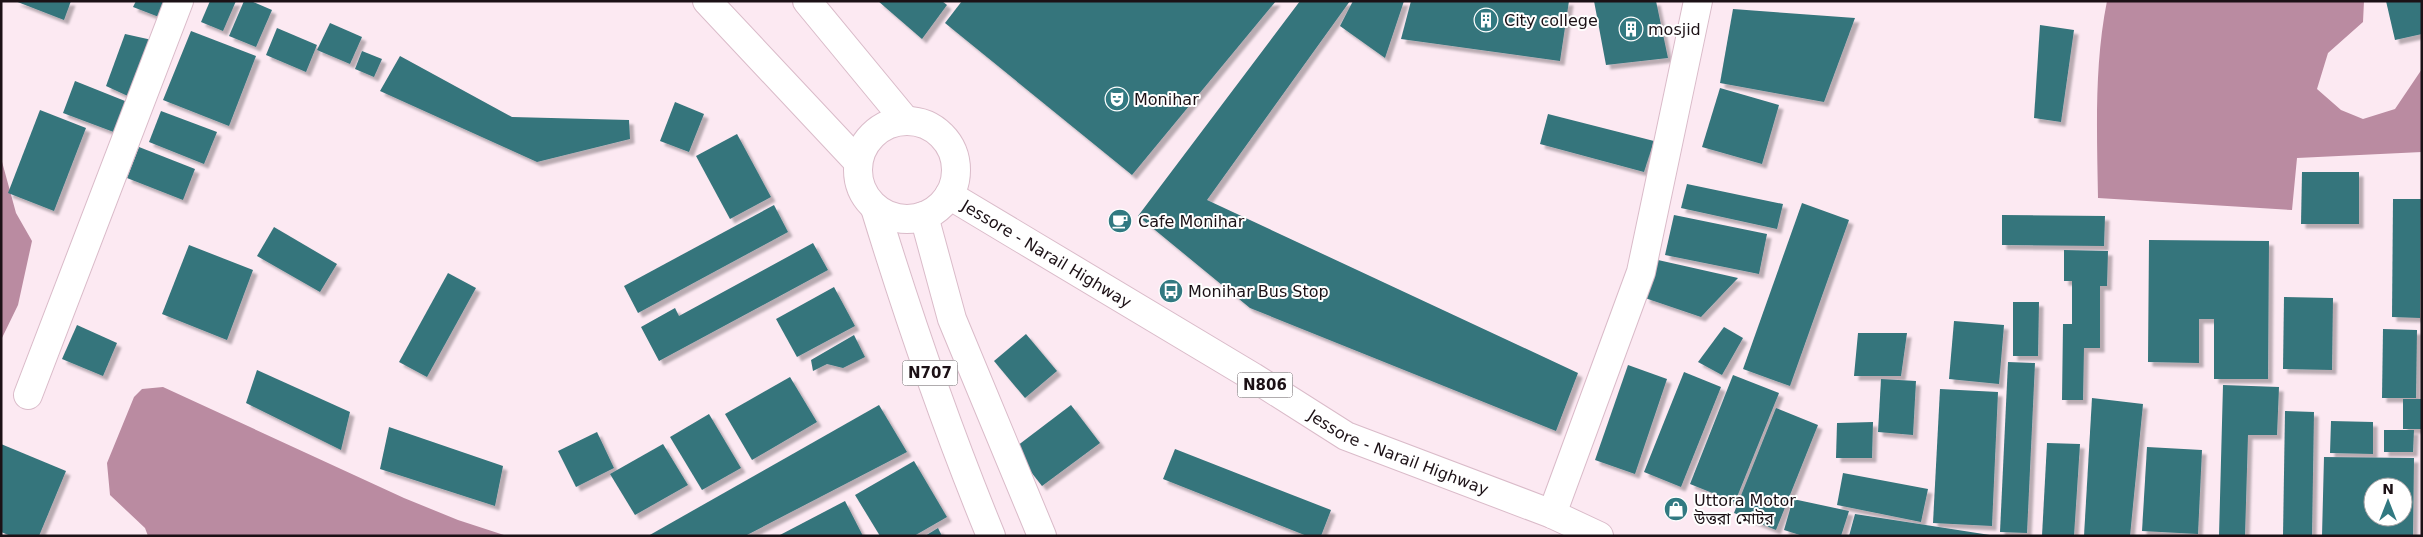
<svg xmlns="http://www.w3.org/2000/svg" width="2423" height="537" viewBox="0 0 2423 537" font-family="'DejaVu Sans','Noto Sans Bengali',sans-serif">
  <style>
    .water { fill: #ba8ba1 }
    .building { fill: #36747b; fill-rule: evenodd; filter: url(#shadow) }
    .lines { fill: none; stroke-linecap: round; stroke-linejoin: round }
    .street-casing { stroke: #dabbc9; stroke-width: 30 }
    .highway-casing { stroke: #dabbc9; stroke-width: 30 }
    .street { stroke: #fff; stroke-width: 28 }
    .highway { stroke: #fff; stroke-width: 28 }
    .labels { text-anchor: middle; stroke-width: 4; stroke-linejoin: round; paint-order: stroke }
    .shield { fill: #fff; stroke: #60585c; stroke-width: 1 }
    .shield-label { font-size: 15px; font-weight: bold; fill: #1c1116 }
    .poi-label { font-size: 16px; fill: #1c1116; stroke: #fff; text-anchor: start }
    .street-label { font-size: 16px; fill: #1c1116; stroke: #fff }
  </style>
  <defs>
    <filter id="shadow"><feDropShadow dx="4.5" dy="4.5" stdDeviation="1" flood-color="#0004"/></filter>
  </defs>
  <rect width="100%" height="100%" fill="#fce9f2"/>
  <g class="water">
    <path d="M 2107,1 L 2364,1 L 2363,22 L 2328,53 L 2317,89 L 2341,110 L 2363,119 L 2395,109 L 2422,69 L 2422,152 L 2297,158 L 2292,210 L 2098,198 C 2097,133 2094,66 2107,1 Z"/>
    <polygon points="1,158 16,213 32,241 18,305 1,340"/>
    <polygon points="163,387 404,498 458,520 507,536 148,536 145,528 110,495 107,463 134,397 142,389"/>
  </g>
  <g class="building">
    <polygon points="15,1 71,1 64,20"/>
    <polygon points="136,1 165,1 159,17 133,7"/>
    <polygon points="210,1 236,1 223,31 201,22"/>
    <polygon points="244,1 251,1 272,10 256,47 229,36"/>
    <polygon points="878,1 942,1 947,5 922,39"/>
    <polygon points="962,1 1276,1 1132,175 945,23"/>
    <polygon points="1300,1 1350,1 1207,200 1578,373 1556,431 1250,308 1138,216"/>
    <polygon points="1353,1 1404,1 1385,58 1340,26"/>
    <polygon points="1411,1 1569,1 1560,61 1401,39"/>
    <polygon points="1594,1 1656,1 1668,58 1606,65"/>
    <polygon points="2386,1 2422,1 2422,34 2395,40"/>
    <polygon points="1733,9 1855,18 1824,102 1720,83"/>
    <polygon points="330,23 362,37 350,64 317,50"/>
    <polygon points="2040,25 2074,30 2061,122 2034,118"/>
    <polygon points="277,28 317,45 306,72 266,55"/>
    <polygon points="191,31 256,56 229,126 163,100"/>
    <polygon points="125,34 152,40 130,97 106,86"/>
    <polygon points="362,51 382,59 374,77 355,69"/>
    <polygon points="400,56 512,117 629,120 630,139 537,162 380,91"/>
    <polygon points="75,81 130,103 119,134 63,113"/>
    <polygon points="1720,88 1779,105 1762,164 1702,147"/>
    <polygon points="675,102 704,114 689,152 660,141"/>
    <polygon points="40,110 86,128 54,211 8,193"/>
    <polygon points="161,111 217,132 204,164 149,142"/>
    <polygon points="1548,114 1654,141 1644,172 1540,144"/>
    <polygon points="737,134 771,197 730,219 696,156"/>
    <polygon points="139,147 195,169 183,200 127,178"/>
    <polygon points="2302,172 2359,172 2359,224 2301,224"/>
    <polygon points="1687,184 1783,204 1777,229 1681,208"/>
    <polygon points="2393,199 2421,199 2420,318 2392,317"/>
    <polygon points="1802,203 1849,220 1790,386 1743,369"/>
    <polygon points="774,205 788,232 638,313 624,286"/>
    <polygon points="1674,215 1767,234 1759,274 1665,255"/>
    <polygon points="2002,215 2105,216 2104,246 2002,245"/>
    <polygon points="274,227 337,264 320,292 257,256"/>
    <polygon points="2149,240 2269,241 2268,379 2214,379 2214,319 2199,319 2199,363 2148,362"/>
    <polygon points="813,243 828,270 659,361 641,327 675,308 679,316"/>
    <polygon points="189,245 253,270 227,340 162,314"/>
    <polygon points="2064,250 2108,251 2107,286 2100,286 2100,348 2084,348 2083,400 2062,400 2063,324 2072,324 2072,281 2064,281"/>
    <polygon points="1658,260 1738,278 1701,317 1645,298"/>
    <polygon points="448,273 476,288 427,377 399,362"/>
    <polygon points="834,287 855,326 797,357 776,319"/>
    <polygon points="2284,297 2333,298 2332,370 2283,369"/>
    <polygon points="2013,302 2039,302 2038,356 2013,356"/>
    <polygon points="1954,321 2004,325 1999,384 1949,379"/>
    <polygon points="77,325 117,343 103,376 62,359"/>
    <polygon points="1724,327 1743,338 1722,375 1698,362"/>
    <polygon points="2383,329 2417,330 2416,398 2382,398"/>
    <polygon points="1858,333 1907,333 1901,376 1854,376"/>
    <polygon points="1026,334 1057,371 1025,398 994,361"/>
    <polygon points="854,335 865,357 843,368 827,364 813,371 811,360"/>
    <polygon points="2008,362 2035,363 2027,533 2000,532"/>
    <polygon points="1628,365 1667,379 1635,474 1595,460"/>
    <polygon points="257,370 350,412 341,450 246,403"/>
    <polygon points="1684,372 1721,387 1681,487 1644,472"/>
    <polygon points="1733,375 1779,393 1735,502 1690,484"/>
    <polygon points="790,377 817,422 752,460 725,414"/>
    <polygon points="1881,379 1916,381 1913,435 1878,432"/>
    <polygon points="2223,385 2279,387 2277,435 2248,435 2245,536 2219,536"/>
    <polygon points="1940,389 1998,392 1992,526 1933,523"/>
    <polygon points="2092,398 2143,404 2130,536 2084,536"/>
    <rect x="2403" y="399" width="19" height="30"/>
    <polygon points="879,405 907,452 745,536 648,536"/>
    <polygon points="1071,405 1100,443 1042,486 1013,449"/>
    <polygon points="1776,408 1818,425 1776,530 1734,513"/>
    <polygon points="2285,411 2314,412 2312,536 2283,536"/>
    <polygon points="709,414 741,468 702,490 670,437"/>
    <polygon points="2331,421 2373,422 2373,454 2330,453"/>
    <polygon points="1873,422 1872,458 1836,458 1837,423"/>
    <polygon points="389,427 503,466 495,506 380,469"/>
    <polygon points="2384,430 2414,430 2413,452 2384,452"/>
    <polygon points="597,432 614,468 576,487 558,451"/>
    <polygon points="2047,443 2080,444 2074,536 2042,536"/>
    <polygon points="1,444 66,471 39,536 11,536 1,532"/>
    <polygon points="663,444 688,485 635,515 610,474"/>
    <polygon points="2147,447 2202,450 2198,534 2142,531"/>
    <polygon points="1175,449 1331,510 1321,536 1307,536 1163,479"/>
    <path d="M 2324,457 L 2414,458 L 2413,536 L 2322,536 ZM 2373,487 L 2403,487 L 2403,517 L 2373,517 Z"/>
    <polygon points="914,461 947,517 914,536 880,536 855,495"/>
    <polygon points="1843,473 1928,489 1921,522 1837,505"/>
    <polygon points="1793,499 1849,511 1841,536 1803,536 1784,530"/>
    <polygon points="845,501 863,536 778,536"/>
    <polygon points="1855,514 1990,535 1989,536 1849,536"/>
    <polygon points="938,528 942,536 925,536"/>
  </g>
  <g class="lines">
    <g class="street-casing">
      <g id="street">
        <polyline points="28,395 179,1"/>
        <polyline points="1552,514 1641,272 1698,1"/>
      </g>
    </g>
    <g class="highway-casing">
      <g id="highway">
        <polyline points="707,1 858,162"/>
        <polyline points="807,1 906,121"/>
        <circle cx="907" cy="170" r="49"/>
        <path id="s1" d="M 949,195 L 1253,377 L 1346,436 L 1552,514 L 1599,536"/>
        <path d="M 875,208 C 909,319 947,429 991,536"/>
        <polyline points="924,216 952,319 1042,536"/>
      </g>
    </g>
    <use href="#street" class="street"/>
    <use href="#highway" class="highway"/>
  </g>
  <defs>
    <g id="building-disc" transform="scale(1.25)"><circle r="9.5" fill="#317981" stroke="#fff"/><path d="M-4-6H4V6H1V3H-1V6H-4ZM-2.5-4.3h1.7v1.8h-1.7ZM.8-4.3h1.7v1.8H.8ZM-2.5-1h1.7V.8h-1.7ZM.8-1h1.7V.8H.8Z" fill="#fff"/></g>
    <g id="theatre-disc" transform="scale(1.25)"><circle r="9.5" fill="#317981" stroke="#fff"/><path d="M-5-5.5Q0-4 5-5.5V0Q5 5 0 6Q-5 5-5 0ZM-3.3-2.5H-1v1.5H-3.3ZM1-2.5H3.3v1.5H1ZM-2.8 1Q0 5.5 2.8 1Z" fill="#fff"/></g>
    <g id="cafe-disc" transform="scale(1.25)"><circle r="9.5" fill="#317981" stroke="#fff"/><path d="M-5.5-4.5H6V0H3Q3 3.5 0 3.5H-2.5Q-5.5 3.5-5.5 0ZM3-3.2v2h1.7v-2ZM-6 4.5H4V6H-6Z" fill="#fff"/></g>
    <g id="bus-disc" transform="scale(1.25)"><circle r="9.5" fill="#317981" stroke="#fff"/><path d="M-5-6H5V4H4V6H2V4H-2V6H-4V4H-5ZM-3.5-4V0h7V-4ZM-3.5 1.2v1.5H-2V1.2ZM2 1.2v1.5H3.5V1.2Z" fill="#fff"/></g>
    <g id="shop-disc" transform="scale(1.25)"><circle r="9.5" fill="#317981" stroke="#fff"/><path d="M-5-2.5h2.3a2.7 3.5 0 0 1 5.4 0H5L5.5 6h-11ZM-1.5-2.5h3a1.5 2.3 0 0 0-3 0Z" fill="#fff"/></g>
  </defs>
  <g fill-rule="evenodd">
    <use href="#building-disc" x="1486" y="20"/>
    <use href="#building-disc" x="1631" y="29"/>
    <use href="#theatre-disc" x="1117" y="99"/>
    <use href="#cafe-disc" x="1120" y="221"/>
    <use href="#bus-disc" x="1171" y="291"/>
    <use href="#shop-disc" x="1676" y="509"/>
  </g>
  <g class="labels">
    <g class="shield">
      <rect x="902.5" y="360.5" width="55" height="25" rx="4"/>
      <rect x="1237.5" y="372.5" width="55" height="25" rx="4"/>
    </g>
    <g class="shield-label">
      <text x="930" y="378">N707</text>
      <text x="1265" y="390">N806</text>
    </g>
    <g class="poi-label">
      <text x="1504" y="26">City college</text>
      <text x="1648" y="35">mosjid</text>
      <text x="1134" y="105">Monihar</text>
      <text x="1138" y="227">Cafe Monihar</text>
      <text x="1188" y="297">Monihar Bus Stop</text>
      <text x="1694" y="506">Uttora Motor<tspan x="1694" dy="18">উত্তরা মোটর</tspan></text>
    </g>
    <g class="street-label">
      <text dy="6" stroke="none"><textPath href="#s1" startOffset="114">Jessore - Narail Highway</textPath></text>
      <text dy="6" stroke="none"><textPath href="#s1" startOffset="519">Jessore - Narail Highway</textPath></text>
    </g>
  </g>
  <rect width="2423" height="537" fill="none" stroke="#1c1116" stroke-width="5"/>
  <g transform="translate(2388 502)"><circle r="24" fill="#ffffff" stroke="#a4a0a2"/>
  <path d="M0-4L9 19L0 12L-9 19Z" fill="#317981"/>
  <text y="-8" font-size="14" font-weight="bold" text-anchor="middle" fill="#1c1116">N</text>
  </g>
</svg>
